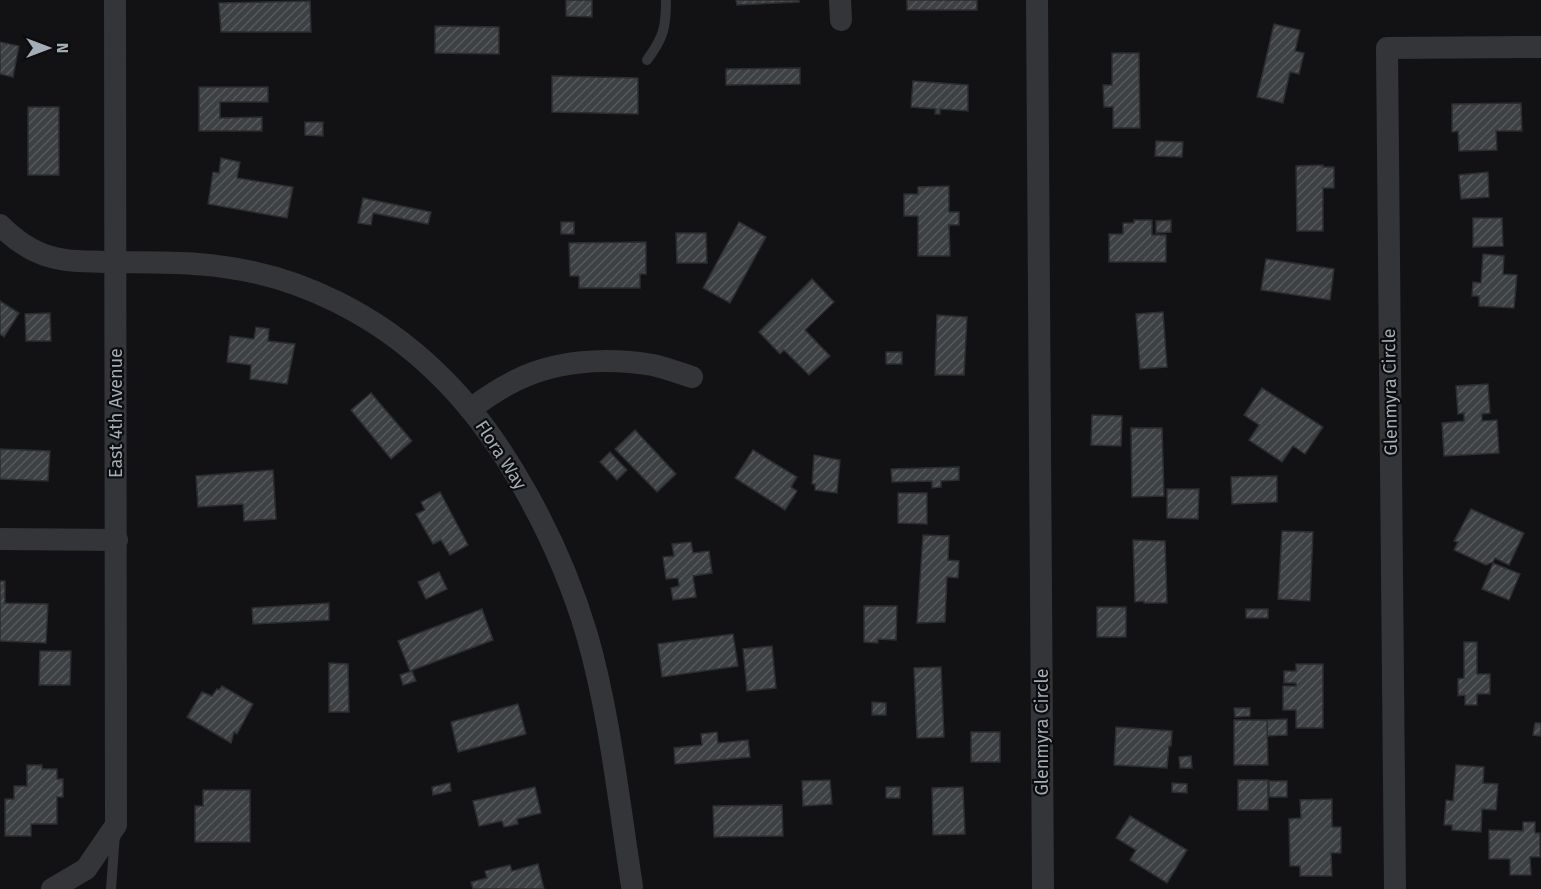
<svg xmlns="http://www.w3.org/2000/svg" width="1541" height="889" viewBox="0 0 1541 889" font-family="'Fira Sans',sans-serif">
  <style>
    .building { fill: url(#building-hatch); stroke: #2c2d30; stroke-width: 1.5 }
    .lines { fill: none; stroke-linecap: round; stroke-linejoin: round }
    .lane { stroke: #333539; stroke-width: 10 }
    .street { stroke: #333539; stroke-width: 22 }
    .labels { text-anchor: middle; stroke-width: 4.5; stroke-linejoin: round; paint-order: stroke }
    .street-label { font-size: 18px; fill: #a3adb5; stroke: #0d0d0f }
  </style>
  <defs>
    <pattern id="building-hatch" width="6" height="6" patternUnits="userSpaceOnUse" patternTransform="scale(1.5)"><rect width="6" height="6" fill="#3e4144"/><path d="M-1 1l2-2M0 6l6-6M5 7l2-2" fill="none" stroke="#575a5d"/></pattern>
  </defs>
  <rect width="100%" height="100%" fill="#121214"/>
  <g class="building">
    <polygon points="566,0 592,0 592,17 566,16"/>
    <polygon points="736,0 799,0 799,2 737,5"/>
    <rect x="907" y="0" width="70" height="10"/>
    <polygon points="310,1 311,32 221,32 219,3"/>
    <polygon points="1274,24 1300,30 1295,51 1304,53 1299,74 1290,72 1283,103 1257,97"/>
    <polygon points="435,26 499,27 499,54 435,53"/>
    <polygon points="0,42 19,46 13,77 0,74"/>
    <polygon points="1112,53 1139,53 1140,128 1113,128 1113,107 1104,107 1103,85 1112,85"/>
    <polygon points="800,68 800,84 726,85 726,69"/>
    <polygon points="552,76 638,78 638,114 552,112"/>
    <polygon points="913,81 968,85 968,111 940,109 940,114 935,114 936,109 911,107"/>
    <polygon points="199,87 268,87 268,102 220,102 220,118 262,117 262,131 199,131"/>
    <polygon points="1521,103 1522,131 1496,131 1497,150 1459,151 1458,131 1452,132 1452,104"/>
    <rect x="28" y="107" width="31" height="68"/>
    <polygon points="305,122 323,122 323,136 305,135"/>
    <polygon points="1156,141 1183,142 1182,157 1155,156"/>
    <polygon points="221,158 240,162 237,178 293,187 287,218 208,204 213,172 219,173"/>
    <polygon points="1323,165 1323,167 1334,167 1334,188 1323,188 1323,231 1297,231 1296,166"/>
    <polygon points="1488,172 1489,197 1461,199 1459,175"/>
    <polygon points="949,186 949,212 959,212 959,225 949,225 950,256 918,256 918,216 904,216 904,194 918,194 918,187"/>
    <polygon points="363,198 431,212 428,224 373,213 371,225 358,223"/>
    <polygon points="1473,218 1502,218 1503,246 1473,247"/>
    <polygon points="1134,220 1152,220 1152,235 1166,235 1166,262 1109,262 1109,234 1123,234 1123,223 1134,223"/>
    <polygon points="1171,220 1171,232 1156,233 1156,221"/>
    <rect x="561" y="222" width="13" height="12"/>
    <polygon points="739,222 766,237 730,303 703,288"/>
    <polygon points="676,233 706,233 707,263 677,263"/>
    <polygon points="646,242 646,274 640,274 640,288 579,288 579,276 570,276 569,243"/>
    <polygon points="1483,254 1504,256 1503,274 1517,275 1514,308 1479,306 1479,296 1472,296 1473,282 1481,283"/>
    <polygon points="1266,259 1334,269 1330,300 1261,290"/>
    <polygon points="812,279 834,302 805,330 830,356 809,375 784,350 780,354 759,332"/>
    <polygon points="0,301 19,313 4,337 0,334"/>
    <polygon points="1163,312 1167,367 1140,369 1136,314"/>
    <polygon points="50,313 51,341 26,341 25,314"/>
    <polygon points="937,315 967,317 964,375 935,375"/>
    <polygon points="256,327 269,329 268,341 295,344 287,384 250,379 251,365 227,362 230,336 254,339"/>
    <rect x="886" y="352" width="16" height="12"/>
    <polygon points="1488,384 1490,413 1482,414 1482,421 1497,420 1499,453 1444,456 1442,423 1464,421 1464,413 1458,414 1456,386"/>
    <polygon points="1262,388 1323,427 1305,454 1293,446 1282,462 1249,440 1259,425 1244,415"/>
    <polygon points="371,393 412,441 391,459 351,410"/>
    <polygon points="1092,415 1122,416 1121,446 1091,445"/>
    <polygon points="1131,428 1162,428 1164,496 1132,497"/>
    <polygon points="635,430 676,474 657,492 615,449"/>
    <polygon points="0,449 50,451 48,481 0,479"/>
    <polygon points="753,450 797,477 791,487 797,491 785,510 735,478"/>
    <polygon points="610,452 627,470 617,480 600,462"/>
    <polygon points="814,455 840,460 837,493 815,490 815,484 812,484"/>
    <polygon points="959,467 959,480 941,481 941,487 932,488 932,481 892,482 891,469"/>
    <polygon points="273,470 276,519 244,521 243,504 198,507 196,476"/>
    <polygon points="1277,476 1277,502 1232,504 1231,477"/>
    <polygon points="1167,489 1199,489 1198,519 1167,518"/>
    <polygon points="440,492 468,545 450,555 441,540 433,544 416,514 425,510 421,502"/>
    <polygon points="898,493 927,493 927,524 898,523"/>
    <polygon points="1471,509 1524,533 1509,565 1495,558 1493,562 1486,565 1454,550 1458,542 1454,541"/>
    <polygon points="1282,531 1313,532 1310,601 1278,599"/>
    <polygon points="923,535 949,536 948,560 959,561 958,578 947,577 945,622 917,623"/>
    <polygon points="1133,540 1165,541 1167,603 1144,603 1144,601 1135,602"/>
    <polygon points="691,542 693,553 709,551 712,573 693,576 696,597 673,600 671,588 679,586 678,578 666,579 663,557 674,556 672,544"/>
    <polygon points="1493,563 1520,574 1509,600 1482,589"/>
    <polygon points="439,572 447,589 426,599 418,582"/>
    <polygon points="0,581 5,581 5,603 48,604 46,643 0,641"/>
    <polygon points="329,603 329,620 253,624 252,608"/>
    <polygon points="864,606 897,606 896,640 878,639 878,643 864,642"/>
    <rect x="1097" y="607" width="29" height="30"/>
    <polygon points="482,609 493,640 410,671 398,641"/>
    <rect x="1246" y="609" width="22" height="9"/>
    <polygon points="733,634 738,666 662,677 658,644"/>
    <polygon points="1464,642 1477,642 1477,674 1490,674 1490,694 1477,694 1477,705 1465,705 1465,695 1458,696 1458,679 1464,678"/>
    <polygon points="772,646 776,688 747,691 743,649"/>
    <polygon points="40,651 71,651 70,685 39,685"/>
    <polygon points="329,663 348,664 349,712 329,712"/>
    <polygon points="1296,664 1323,664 1323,728 1296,728 1296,710 1283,710 1283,686 1296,686 1296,683 1284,683 1284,671 1296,671"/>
    <polygon points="941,667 944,737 917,738 914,668"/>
    <polygon points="412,671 416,681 403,685 400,675"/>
    <polygon points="222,686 253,704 237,734 234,732 231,743 187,717 202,692 212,696 217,689 219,690"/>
    <polygon points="872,702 886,703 886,715 872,715"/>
    <polygon points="518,704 526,734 458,752 451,722"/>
    <polygon points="1234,708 1250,708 1250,716 1235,717"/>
    <polygon points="1287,719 1287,735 1267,736 1267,720"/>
    <polygon points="1234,720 1267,720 1268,765 1234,765"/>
    <polygon points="1535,723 1541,723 1541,736 1533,735"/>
    <polygon points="1116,727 1172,731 1171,746 1169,746 1167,768 1114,765"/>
    <polygon points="717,732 718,743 748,740 750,757 675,764 674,748 702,745 701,734"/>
    <rect x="971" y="732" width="29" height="30"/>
    <polygon points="1191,756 1192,768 1180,768 1179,757"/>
    <polygon points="27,765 42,765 42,769 57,769 57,779 63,779 63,797 57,797 57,824 31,824 31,836 5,836 5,799 14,799 14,786 27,786"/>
    <polygon points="1456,765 1484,767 1483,783 1498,784 1496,810 1482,809 1481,832 1452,830 1452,825 1444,825 1446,800 1453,801"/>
    <polygon points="830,780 832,804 803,806 802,781"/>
    <rect x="1238" y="780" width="30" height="30"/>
    <rect x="1269" y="781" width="18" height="16"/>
    <polygon points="450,783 451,791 433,795 432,787"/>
    <polygon points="1172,783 1187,784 1187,793 1172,792"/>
    <polygon points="535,787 541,813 517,819 518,824 504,827 502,821 479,826 473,801"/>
    <rect x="886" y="787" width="14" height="11"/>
    <polygon points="963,787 965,834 933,835 932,788"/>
    <polygon points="203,790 250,790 250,842 195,842 195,806 203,806"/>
    <polygon points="1332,799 1332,827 1341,827 1341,853 1331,853 1332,876 1300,876 1300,866 1290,866 1289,819 1301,818 1300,800"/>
    <polygon points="782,805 783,836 714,837 713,806"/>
    <polygon points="1130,816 1187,850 1167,883 1130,860 1136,850 1116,838"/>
    <polygon points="1523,822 1535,822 1535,833 1540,833 1540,857 1530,857 1531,875 1510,875 1510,859 1489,859 1489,830 1523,831"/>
    <polygon points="538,864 544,889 473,889 471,882 487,878 485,871 510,865 512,871"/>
  </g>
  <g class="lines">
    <g class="lane">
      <path d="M 647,60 C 664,37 666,27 666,0"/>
      <polyline points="111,889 115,834"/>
    </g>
    <g class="street">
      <polyline points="840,0 841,20"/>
      <polyline points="1037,0 1043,889"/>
      <path d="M 0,225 C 12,237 26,248 42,254 C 62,262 83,261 104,262 C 144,263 184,261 224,267 C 302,277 378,316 435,371 C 504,436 560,544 587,635 C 610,715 619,804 632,886"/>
      <path d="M 470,409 C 483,400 495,391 509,384 C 552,360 605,357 653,365 C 666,368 679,373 692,377"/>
      <polyline points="0,539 117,540"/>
      <polyline points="52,889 86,869 116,825 115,0"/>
      <polyline points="1395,889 1387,48 1541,47"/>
    </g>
  </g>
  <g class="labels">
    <g class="street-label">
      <text transform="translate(1390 392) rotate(-91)" y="6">Glenmyra Circle</text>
      <text transform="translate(116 413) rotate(-90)" y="6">East 4th Avenue</text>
      <text transform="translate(501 455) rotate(57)" y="6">Flora Way</text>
      <text transform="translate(1042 732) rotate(-90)" y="6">Glenmyra Circle</text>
    </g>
  </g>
  <g transform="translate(48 48) rotate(90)" stroke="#0d0d0f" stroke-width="4.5" paint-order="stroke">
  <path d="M0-4.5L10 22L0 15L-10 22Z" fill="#a3adb5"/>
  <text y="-9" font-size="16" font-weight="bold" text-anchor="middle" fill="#a3adb5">N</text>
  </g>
</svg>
